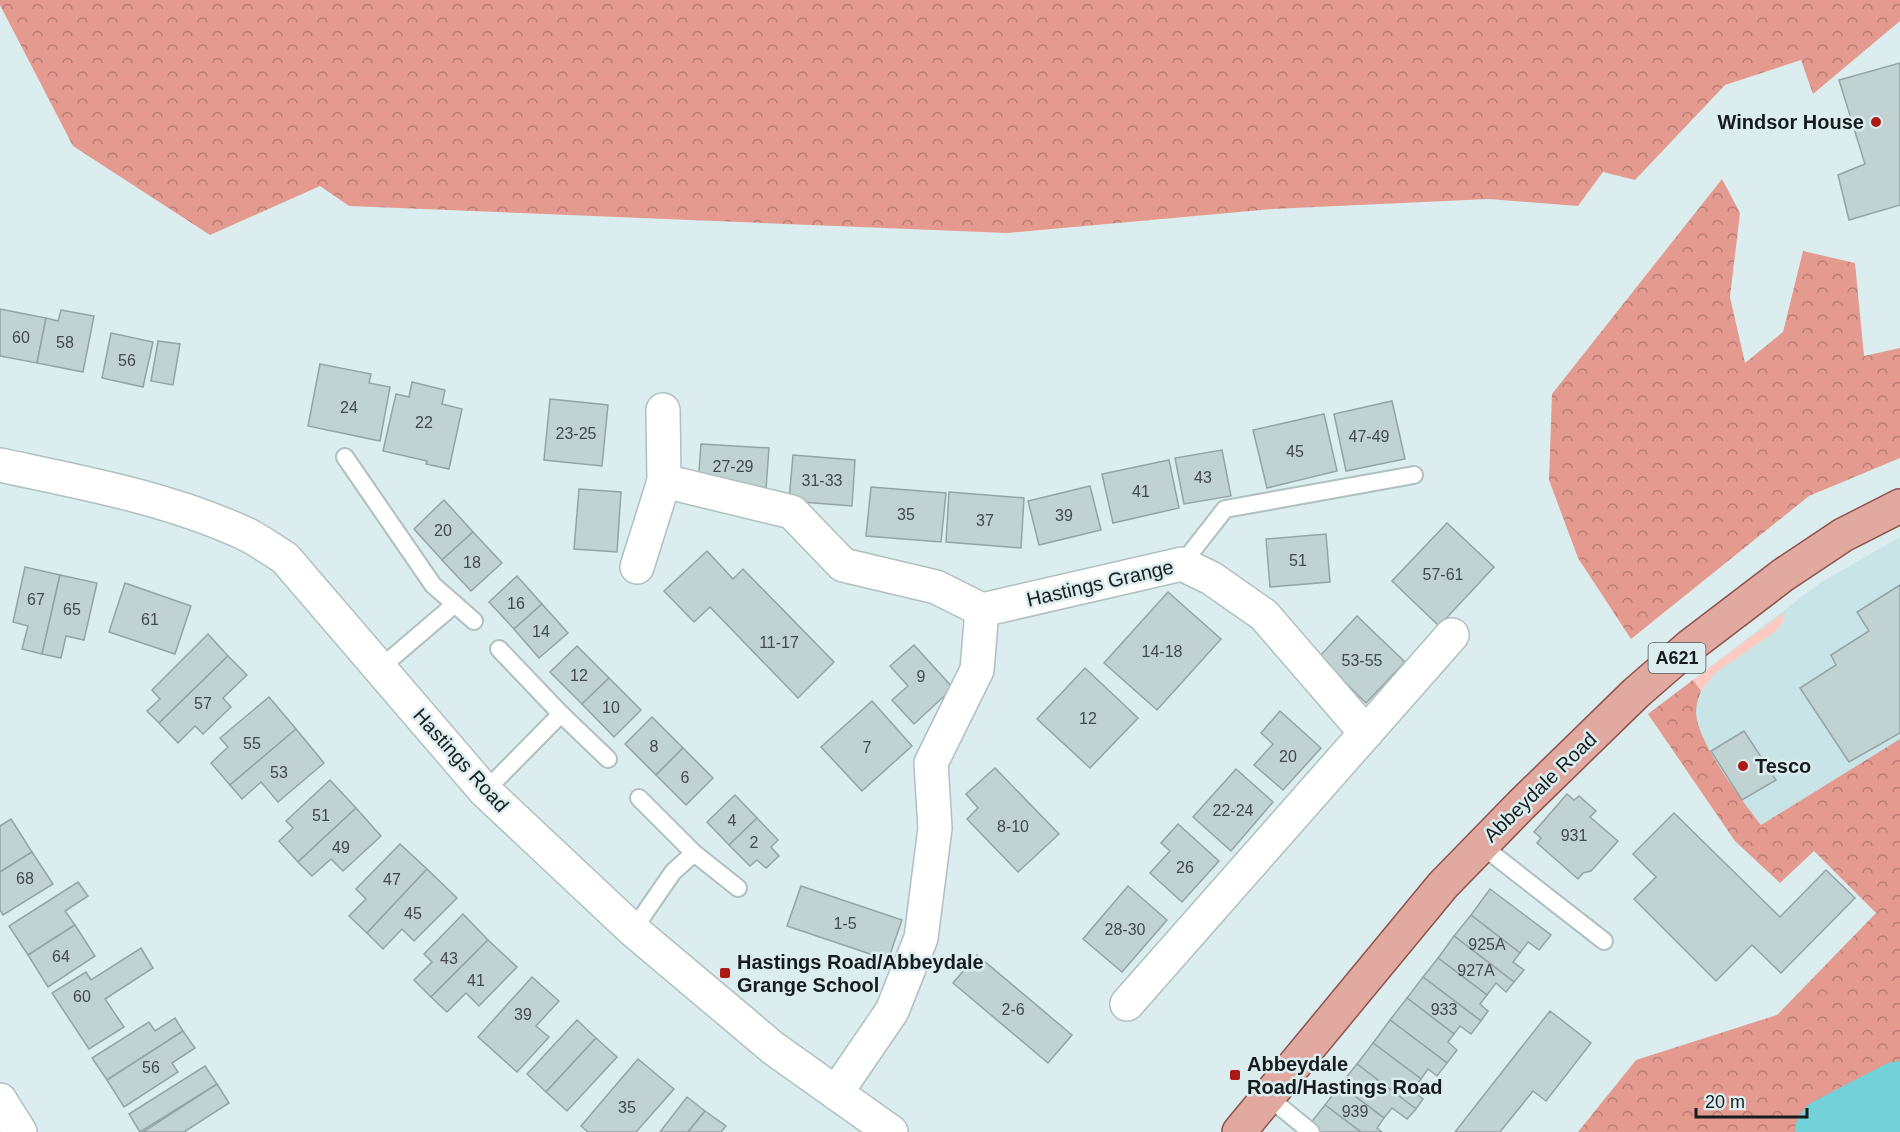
<svg xmlns="http://www.w3.org/2000/svg" width="1900" height="1132" viewBox="0 0 1900 1132" font-family="Helvetica,sans-serif">
  <style>
    .built { fill: #c8e4e6 }
    .green { fill: #fecbc3 }
    .forest { fill: url(#forest-crowns) }
    .lines { fill: none; stroke-linecap: round; stroke-linejoin: round }
    .river { stroke: #72d1d9; stroke-width: 68 }
    .building { fill: #c1d2d3; stroke: #94a4a6; stroke-width: 1.5 }
    .service-casing { stroke: #aec0c1; stroke-width: 20 }
    .minor-casing { stroke: #aec0c1; stroke-width: 36 }
    .primary-casing { stroke: #8e524b; stroke-width: 36 }
    .service { stroke: #fff; stroke-width: 16 }
    .minor { stroke: #fff; stroke-width: 33 }
    .primary { stroke: #e2a9a1; stroke-width: 33 }
    .poi-dot { fill: #ab1a15; stroke: #dbedef; stroke-width: 2 }
    .labels { text-anchor: middle; stroke-width: 5; stroke-linejoin: round; paint-order: stroke }
    .number-label { font-size: 16px; fill: #424a4b }
    .shield { fill: #dbedef; stroke: #525b5d; stroke-width: 1.5 }
    .shield-label { font-size: 18px; font-weight: bold; fill: #171d1e }
    .poi-label { font-size: 20px; font-weight: bold; fill: #171d1e; stroke: #dbedef; text-anchor: start }
    .street-label { font-size: 20px; fill: #171d1e; stroke: #dbedef }
  </style>
  <defs>
    <pattern id="forest-crowns" width="20" height="18" patternUnits="userSpaceOnUse" patternTransform="scale(1.5)"><rect width="20" height="18" fill="#e49a8f"/><path d="M2 6a3 3 0 1 1 6 0M12 15a3 3 0 1 1 6 0" fill="none" stroke="#b87d74"/></pattern>
  </defs>
  <rect width="100%" height="100%" fill="#dbedef"/>
  <polygon class="built" points="1900,537 1900,739 1735,841 1648,714 1820,583"/>
  <polygon class="green" points="1783,613 1783,622 1776,631 1715,673 1701,691 1693,680"/>
  <g class="forest">
    <polygon points="0,0 1900,0 1900,21 1813,94 1801,60 1725,85 1635,180 1603,172 1578,206 1489,199 1272,209 1007,233 349,206 320,186 210,235 73,146 0,5"/>
    <polygon points="1722,179 1740,213 1730,297 1745,363 1783,332 1803,251 1855,263 1864,356 1900,348 1900,458 1809,496 1631,639 1578,558 1549,480 1552,394"/>
    <path d="M 1693,680 L 1701,691 C 1698,699 1696,705 1696,713 C 1698,744 1742,800 1761,825 L 1900,739 L 1900,1132 L 1578,1132 L 1636,1060 L 1777,1015 L 1876,913 L 1814,851 L 1780,883 L 1735,841 L 1648,714 Z"/>
  </g>
  <g class="lines">
    <polyline class="river" points="1829,1132 1900,1095"/>
  </g>
  <g class="building">
    <polygon points="1900,63 1900,205 1849,220 1838,175 1865,164 1839,80"/>
    <polygon points="0,309 46,318 37,363 0,356"/>
    <polygon points="61,310 94,316 83,372 37,363 46,318 58,321"/>
    <polygon points="111,333 153,342 143,387 102,378"/>
    <polygon points="158,341 180,344 173,385 151,381"/>
    <polygon points="320,364 371,374 369,383 390,387 380,441 308,426"/>
    <polygon points="412,382 445,390 442,404 462,409 449,469 426,464 427,461 383,451 396,394 409,397"/>
    <polygon points="550,399 608,405 602,466 544,460"/>
    <polygon points="1392,401 1405,459 1346,471 1334,414"/>
    <polygon points="1324,414 1337,471 1267,488 1253,430"/>
    <polygon points="701,444 769,448 766,489 698,484"/>
    <polygon points="1222,450 1231,496 1184,504 1175,458"/>
    <polygon points="793,455 855,460 852,506 789,501"/>
    <polygon points="1169,460 1179,508 1113,523 1102,474"/>
    <polygon points="1090,486 1101,530 1039,545 1028,501"/>
    <polygon points="871,487 946,493 941,542 866,536"/>
    <polygon points="579,489 621,492 617,552 574,549"/>
    <polygon points="949,492 1024,498 1021,548 946,542"/>
    <polygon points="444,500 473,532 442,560 414,529"/>
    <polygon points="1447,523 1494,567 1439,626 1392,581"/>
    <polygon points="473,532 502,563 471,591 442,560"/>
    <polygon points="1326,534 1330,582 1270,587 1266,539"/>
    <polygon points="707,551 733,579 743,569 834,662 798,698 710,607 694,622 664,591"/>
    <polygon points="25,567 60,575 42,654 22,649 28,626 13,622"/>
    <polygon points="60,575 97,583 84,640 66,636 61,658 42,654"/>
    <polygon points="517,576 542,604 514,629 489,602"/>
    <polygon points="125,583 191,606 175,654 109,632"/>
    <polygon points="1900,585 1900,733 1849,762 1800,688 1836,665 1831,655 1869,631 1857,612"/>
    <polygon points="1168,592 1221,639 1157,710 1104,663"/>
    <polygon points="542,604 568,633 539,658 514,629"/>
    <polygon points="1357,616 1405,662 1366,703 1319,657"/>
    <polygon points="208,634 228,656 159,723 147,711 160,699 152,690"/>
    <polygon points="914,645 953,688 914,724 892,700 908,686 890,666"/>
    <polygon points="577,646 609,678 582,704 550,672"/>
    <polygon points="228,656 247,675 223,698 231,707 203,734 195,726 178,743 159,723"/>
    <polygon points="1085,668 1138,718 1090,768 1037,719"/>
    <polygon points="609,678 641,710 614,737 582,704"/>
    <polygon points="269,697 296,729 230,785 211,763 228,747 220,738"/>
    <polygon points="872,701 912,746 862,791 821,747"/>
    <polygon points="1280,711 1321,748 1283,790 1254,765 1273,744 1261,733"/>
    <polygon points="652,717 683,748 656,775 625,744"/>
    <polygon points="296,729 324,763 278,802 261,782 242,799 230,785"/>
    <polygon points="1744,731 1776,780 1742,800 1711,751"/>
    <polygon points="683,748 713,778 686,805 656,775"/>
    <polygon points="995,768 1059,834 1018,872 967,819 978,808 966,794"/>
    <polygon points="1236,769 1273,802 1231,851 1193,817"/>
    <polygon points="330,780 356,808 298,862 279,841 293,828 286,821"/>
    <polygon points="1567,794 1574,800 1579,796 1596,811 1590,817 1618,841 1591,871 1583,873 1578,879 1537,843 1541,838 1534,832"/>
    <polygon points="735,795 757,818 729,845 707,822"/>
    <polygon points="356,808 381,836 343,871 331,859 312,876 298,862"/>
    <polygon points="1674,813 1780,917 1826,870 1855,898 1781,973 1752,945 1716,981 1634,899 1656,877 1633,854"/>
    <polygon points="757,818 778,840 771,847 779,856 766,868 757,860 750,866 729,845"/>
    <polygon points="11,819 32,852 0,872 0,826"/>
    <polygon points="1178,824 1219,861 1182,902 1150,873 1170,851 1161,843"/>
    <polygon points="400,844 427,869 367,933 349,916 366,899 356,889"/>
    <polygon points="32,852 53,884 3,915 0,910 0,872"/>
    <polygon points="427,869 457,898 414,941 402,929 383,949 367,933"/>
    <polygon points="78,882 88,896 65,911 75,925 28,955 9,926"/>
    <polygon points="801,886 902,920 888,960 787,926"/>
    <polygon points="1128,886 1167,920 1122,972 1083,939"/>
    <polygon points="1490,889 1551,935 1539,950 1528,942 1520,953 1471,915"/>
    <polygon points="463,914 488,940 431,997 414,980 432,962 424,954"/>
    <polygon points="1471,915 1520,953 1513,962 1524,970 1514,982 1454,936"/>
    <polygon points="75,925 95,956 48,987 28,955"/>
    <polygon points="1454,936 1514,982 1506,992 1496,983 1487,995 1438,958"/>
    <polygon points="488,940 517,967 479,1006 466,993 447,1012 431,997"/>
    <polygon points="141,948 153,968 105,999 124,1027 89,1049 52,993 86,972 91,980"/>
    <polygon points="977,955 1072,1035 1048,1063 953,983"/>
    <polygon points="1438,958 1487,995 1480,1004 1488,1011 1481,1021 1423,977"/>
    <polygon points="532,977 559,1001 536,1026 549,1037 517,1072 478,1037"/>
    <polygon points="1423,977 1481,1021 1471,1034 1460,1026 1454,1034 1407,998"/>
    <polygon points="1407,998 1454,1034 1448,1042 1457,1050 1447,1063 1390,1020"/>
    <polygon points="1550,1011 1591,1043 1546,1101 1533,1091 1500,1132 1455,1132"/>
    <polygon points="175,1018 183,1031 107,1080 92,1058 149,1022 155,1031"/>
    <polygon points="577,1020 596,1038 546,1092 527,1074"/>
    <polygon points="1390,1020 1447,1063 1437,1076 1428,1069 1421,1079 1373,1043"/>
    <polygon points="183,1031 195,1048 172,1063 178,1072 124,1107 107,1080"/>
    <polygon points="596,1038 617,1057 567,1111 546,1092"/>
    <polygon points="1373,1043 1421,1079 1412,1090 1423,1099 1416,1109 1357,1064"/>
    <polygon points="638,1059 674,1089 636,1132 588,1132 581,1126"/>
    <polygon points="1357,1064 1416,1109 1407,1119 1392,1108 1384,1118 1340,1085"/>
    <polygon points="205,1066 217,1084 140,1132 129,1114"/>
    <polygon points="217,1084 229,1103 184,1132 143,1132"/>
    <polygon points="1340,1085 1384,1118 1377,1128 1382,1132 1361,1132 1325,1105"/>
    <polygon points="687,1097 705,1111 688,1132 660,1132"/>
    <polygon points="1325,1105 1361,1132 1319,1132 1309,1125"/>
    <polygon points="705,1111 726,1126 721,1132 688,1132"/>
  </g>
  <g class="lines">
    <g class="service-casing">
      <g id="service">
        <polyline points="345,457 433,585 474,621"/>
        <polyline points="1182,564 1225,509 1414,475"/>
        <polyline points="499,649 561,714 608,759"/>
        <polyline points="379,669 455,604"/>
        <polyline points="485,791 561,714"/>
        <polyline points="639,798 694,853"/>
        <polyline points="1481,845 1604,941"/>
        <polyline points="633,930 673,872 694,853 738,888"/>
        <polyline points="1267,1096 1311,1132"/>
      </g>
    </g>
    <g class="minor-casing">
      <g id="minor">
        <path d="M 0,465 C 84,483 168,498 246,534 C 260,541 272,550 285,558 L 485,791 L 633,930 L 773,1048 L 891,1132"/>
        <polyline points="664,481 792,512 843,565 936,587 982,610 1182,564 1211,578 1264,615 1366,733"/>
        <polyline points="637,567 664,481 663,410"/>
        <polyline points="1127,1004 1452,635"/>
        <polyline points="836,1093 892,1011 921,938 935,828 931,763 977,670 982,610"/>
        <polyline points="0,1100 20,1132"/>
      </g>
    </g>
    <g class="primary-casing">
      <polyline id="primary" points="1239,1132 1443,885 1521,805 1636,693 1690,646 1783,575 1843,535 1900,506"/>
    </g>
    <use href="#service" class="service"/>
    <use href="#minor" class="minor"/>
    <use href="#primary" class="primary"/>
  </g>
  <g class="poi-dot">
    <circle cx="1876" cy="122" r="6"/>
    <circle cx="1743" cy="766" r="6"/>
    <rect x="719" y="967" width="12" height="12" rx="3"/>
    <rect x="1229" y="1069" width="12" height="12" rx="3"/>
  </g>
  <g class="labels">
    <g class="number-label">
      <text x="21" y="343">60</text>
      <text x="65" y="348">58</text>
      <text x="127" y="366">56</text>
      <text x="349" y="413">24</text>
      <text x="424" y="428">22</text>
      <text x="576" y="439">23-25</text>
      <text x="1369" y="442">47-49</text>
      <text x="1295" y="457">45</text>
      <text x="733" y="472">27-29</text>
      <text x="1203" y="483">43</text>
      <text x="822" y="486">31-33</text>
      <text x="1141" y="497">41</text>
      <text x="906" y="520">35</text>
      <text x="1064" y="521">39</text>
      <text x="985" y="526">37</text>
      <text x="443" y="536">20</text>
      <text x="1298" y="566">51</text>
      <text x="472" y="568">18</text>
      <text x="1443" y="580">57-61</text>
      <text x="36" y="605">67</text>
      <text x="516" y="609">16</text>
      <text x="72" y="615">65</text>
      <text x="150" y="625">61</text>
      <text x="541" y="637">14</text>
      <text x="779" y="648">11-17</text>
      <text x="1162" y="657">14-18</text>
      <text x="1362" y="666">53-55</text>
      <text x="579" y="681">12</text>
      <text x="921" y="682">9</text>
      <text x="203" y="709">57</text>
      <text x="611" y="713">10</text>
      <text x="1088" y="724">12</text>
      <text x="252" y="749">55</text>
      <text x="654" y="752">8</text>
      <text x="867" y="753">7</text>
      <text x="1288" y="762">20</text>
      <text x="279" y="778">53</text>
      <text x="685" y="783">6</text>
      <text x="1233" y="816">22-24</text>
      <text x="321" y="821">51</text>
      <text x="732" y="826">4</text>
      <text x="1013" y="832">8-10</text>
      <text x="1574" y="841">931</text>
      <text x="754" y="848">2</text>
      <text x="341" y="853">49</text>
      <text x="1185" y="873">26</text>
      <text x="25" y="884">68</text>
      <text x="392" y="885">47</text>
      <text x="413" y="919">45</text>
      <text x="845" y="929">1-5</text>
      <text x="1125" y="935">28-30</text>
      <text x="1487" y="950">925A</text>
      <text x="61" y="962">64</text>
      <text x="449" y="964">43</text>
      <text x="1476" y="976">927A</text>
      <text x="476" y="986">41</text>
      <text x="82" y="1002">60</text>
      <text x="1013" y="1015">2-6</text>
      <text x="1444" y="1015">933</text>
      <text x="523" y="1020">39</text>
      <text x="151" y="1073">56</text>
      <text x="627" y="1113">35</text>
      <text x="1355" y="1117">939</text>
    </g>
    <rect class="shield" x="1648.5" y="643" width="57" height="30" rx="4.5"/>
    <g class="shield-label">
      <text x="1677" y="664">A621</text>
    </g>
    <g class="poi-label">
      <text x="1864" y="129" text-anchor="end">Windsor House</text>
      <text x="1755" y="773">Tesco</text>
      <text x="737" y="969">Hastings Road/Abbeydale<tspan x="737" dy="23">Grange School</tspan></text>
      <text x="1247" y="1071">Abbeydale<tspan x="1247" dy="23">Road/Hastings Road</tspan></text>
    </g>
    <g class="street-label">
      <text transform="translate(1100 583) rotate(-13)" y="7">Hastings Grange</text>
      <text transform="translate(461 760) rotate(48)" y="7">Hastings Road</text>
      <text transform="translate(1540 787) rotate(-44)" y="7">Abbeydale Road</text>
    </g>
  </g>
  <path d="M1696 1108v9h111v-9" fill="none" stroke="#171d1e" stroke-width="3"/>
  <text x="1705" y="1108" font-size="18" fill="#171d1e" stroke="#dbedef" stroke-width="4.5" paint-order="stroke">20 m</text>
</svg>
